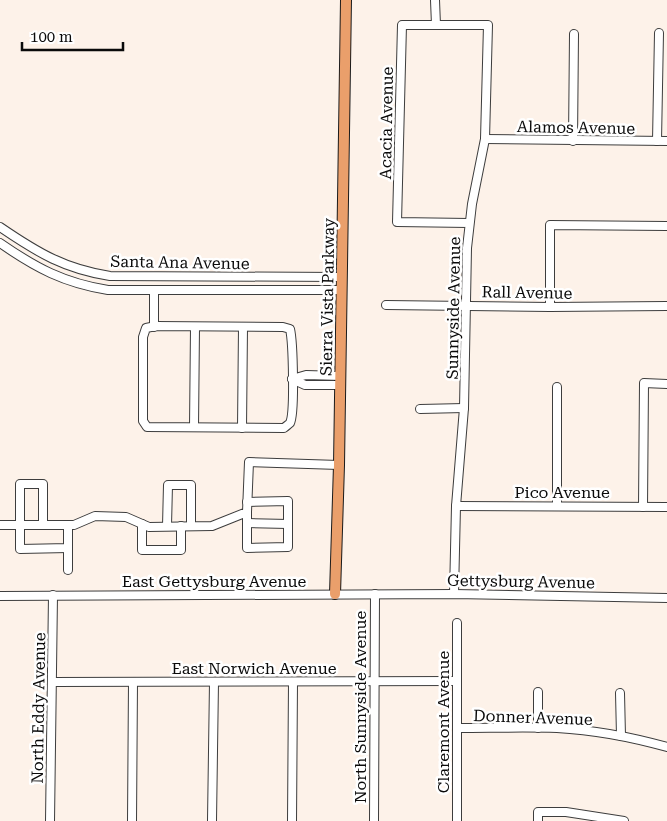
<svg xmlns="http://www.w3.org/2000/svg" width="667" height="821" viewBox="0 0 667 821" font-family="'Roboto Serif',serif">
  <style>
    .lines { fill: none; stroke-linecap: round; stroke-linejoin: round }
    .minor-casing { stroke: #3d3d3d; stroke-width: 10 }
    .major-casing { stroke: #1b1b1b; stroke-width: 12 }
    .minor { stroke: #fff; stroke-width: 8 }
    .major { stroke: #ea9f6b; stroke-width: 10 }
    .labels { text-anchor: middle; stroke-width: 5; stroke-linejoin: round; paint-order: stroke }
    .street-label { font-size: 16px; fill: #0a0a0a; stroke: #fff }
  </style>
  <rect width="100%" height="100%" fill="#fdf2e9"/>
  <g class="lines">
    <g class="minor-casing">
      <g id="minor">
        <polyline points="435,0 436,25"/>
        <polyline points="485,139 667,141"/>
        <polyline points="573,141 574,34"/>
        <polyline points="657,141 659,33"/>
        <path d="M 0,227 C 38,253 65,269 110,276 L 342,277"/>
        <path d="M 0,243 C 36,268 64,283 108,290 L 342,290"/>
        <polyline points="154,290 154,327"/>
        <polyline points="386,305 550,307 667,306"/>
        <polyline points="550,307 550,225 667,226"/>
        <path d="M 156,326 L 283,327 L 290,329 C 293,342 295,413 290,423 C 289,424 285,427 284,428 L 147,427 L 143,421 L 143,337 L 146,328 Z"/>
        <polyline points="292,379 305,385 340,385"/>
        <polyline points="292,379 306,375 341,376"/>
        <polyline points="557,387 557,506"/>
        <polyline points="420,409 464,408"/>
        <polyline points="194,427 195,327"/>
        <polyline points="242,428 243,327"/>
        <polyline points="456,506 667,507"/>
        <polyline points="643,507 644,383 667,384"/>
        <polyline points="247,512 247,548 288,547 288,501 247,502"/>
        <polyline points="247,523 288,524"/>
        <polyline points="142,524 142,550 181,550 181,526"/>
        <polyline points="0,525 74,525 95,516 126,517 149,527 212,526 247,512 249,462 339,465"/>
        <polyline points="43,525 43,484 20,484 20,549 68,548 68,525"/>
        <polyline points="167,526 168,485 191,485 191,526"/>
        <polyline points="68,548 68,570"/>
        <polyline points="454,594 456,506 464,408 467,248 472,204 485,139 488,25 402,25 397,222 469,223"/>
        <polyline points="0,596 454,594 667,598"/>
        <polyline points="457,623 457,821"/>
        <polyline points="52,682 457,681"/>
        <polyline points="538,692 538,728"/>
        <polyline points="620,693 621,736"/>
        <path d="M 457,728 C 490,728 524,727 557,728 C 594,730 631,737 667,747"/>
        <polyline points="50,821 53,595"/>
        <polyline points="132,821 133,682"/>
        <polyline points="212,821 214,682"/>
        <polyline points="292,821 293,682"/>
        <polyline points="374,821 375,594"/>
        <polyline points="538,821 538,812 566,812 624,821"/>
      </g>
    </g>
    <g class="major-casing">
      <polyline id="major" points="335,594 339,465 346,0"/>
    </g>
    <use href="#minor" class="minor"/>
    <use href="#major" class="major"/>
  </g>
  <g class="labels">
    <g class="street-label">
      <text transform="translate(386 123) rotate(-89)" y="6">Acacia Avenue</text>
      <text transform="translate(576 127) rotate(1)" y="6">Alamos Avenue</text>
      <text transform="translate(180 262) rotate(1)" y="6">Santa Ana Avenue</text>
      <text transform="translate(527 292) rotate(1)" y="6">Rall Avenue</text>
      <text transform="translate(327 297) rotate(-89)" y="6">Sierra Vista Parkway</text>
      <text transform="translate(453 308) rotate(-89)" y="6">Sunnyside Avenue</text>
      <text x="562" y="498">Pico Avenue</text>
      <text x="214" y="587">East Gettysburg Avenue</text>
      <text transform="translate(521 581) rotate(1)" y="6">Gettysburg Avenue</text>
      <text x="254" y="674">East Norwich Avenue</text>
      <text transform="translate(360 707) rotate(-90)" y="6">North Sunnyside Avenue</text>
      <text transform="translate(38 708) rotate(-89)" y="6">North Eddy Avenue</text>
      <text transform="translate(533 717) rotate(2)" y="6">Donner Avenue</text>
      <text transform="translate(443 722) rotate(-90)" y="6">Claremont Avenue</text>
    </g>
  </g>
  <path d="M22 42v8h101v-8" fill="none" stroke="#0a0a0a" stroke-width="2.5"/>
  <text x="30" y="42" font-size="15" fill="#0a0a0a" stroke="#ffffff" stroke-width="4" paint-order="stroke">100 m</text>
</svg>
